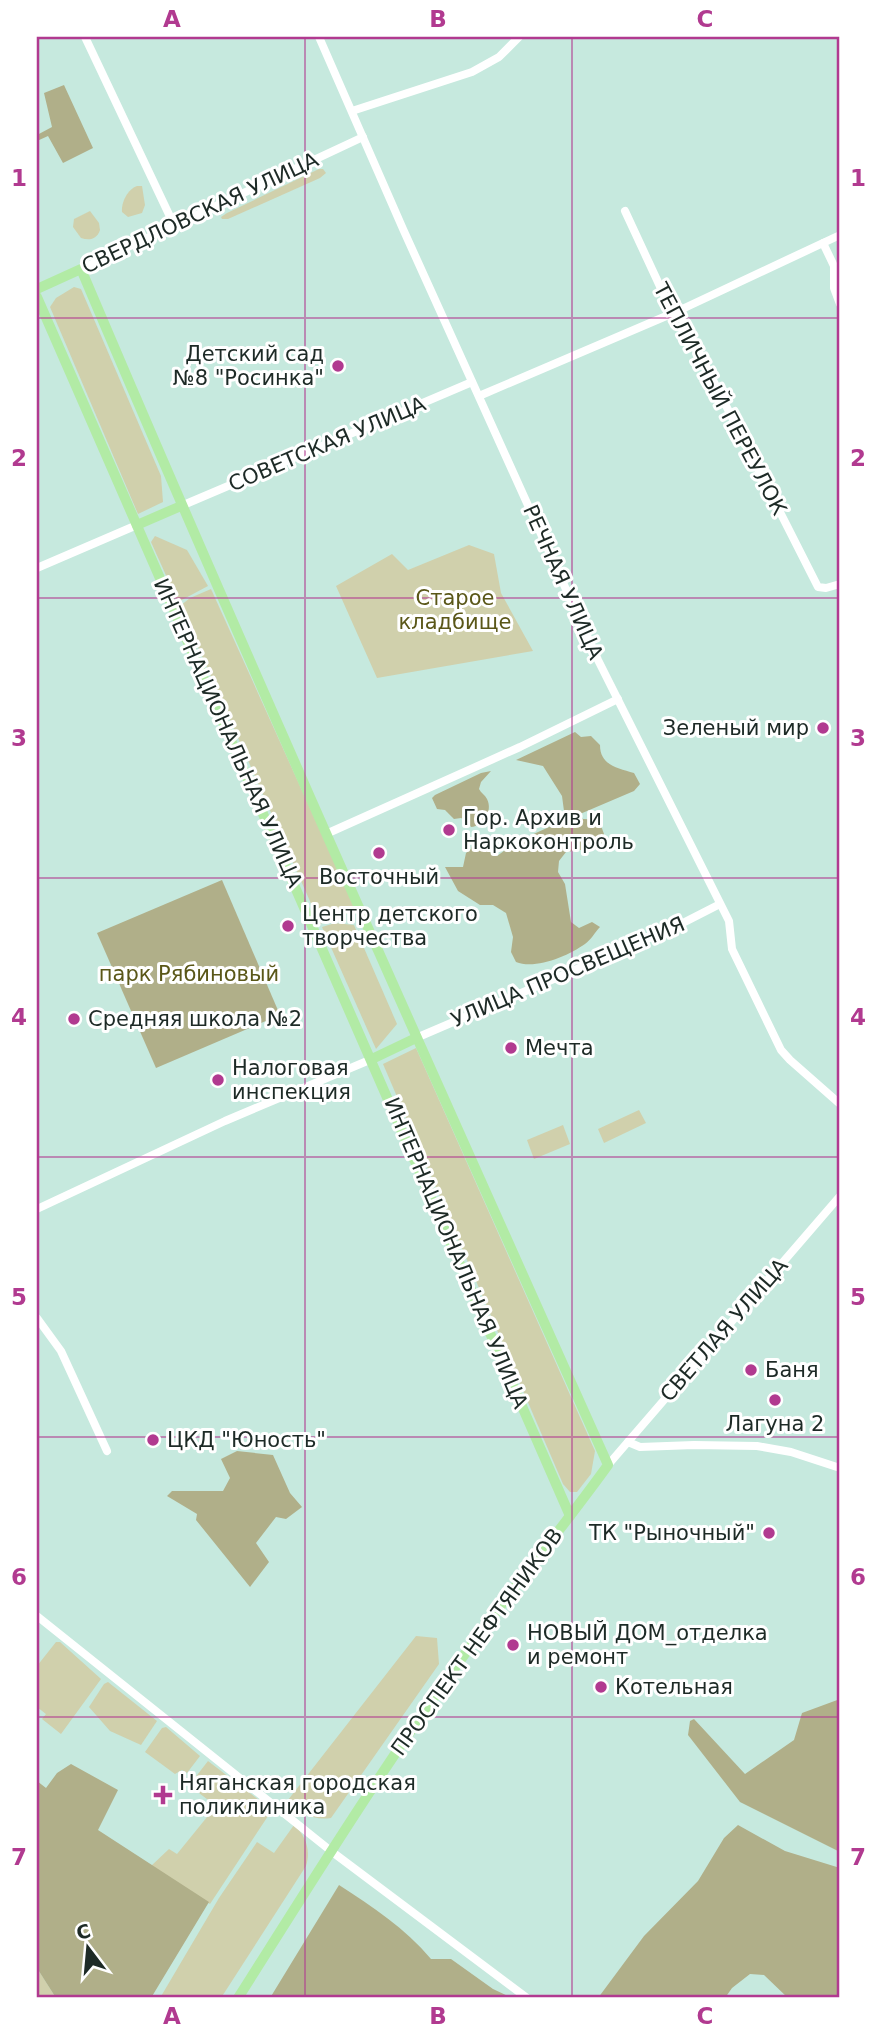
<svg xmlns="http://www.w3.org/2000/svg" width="877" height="2035" viewBox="0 0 877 2035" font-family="'DejaVu Sans',sans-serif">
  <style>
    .green { fill: #d0d0ac }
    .forest { fill: #b0af89 }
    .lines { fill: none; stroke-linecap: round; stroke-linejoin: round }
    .minor { stroke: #fff; stroke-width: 8 }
    .major { stroke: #b2eba5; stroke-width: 10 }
    .grid { fill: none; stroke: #b13a90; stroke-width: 2; stroke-opacity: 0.55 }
    .poi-dot { fill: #b13a90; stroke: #fff; stroke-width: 2.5 }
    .labels { text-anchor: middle; stroke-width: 6; stroke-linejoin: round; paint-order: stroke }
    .street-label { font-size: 21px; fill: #1d2a26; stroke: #fff }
    .poi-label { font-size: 21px; fill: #1d2a26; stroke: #fff; text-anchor: start }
    .park-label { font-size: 21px; fill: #5a5718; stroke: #fff }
    .neatline { fill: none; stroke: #b13a90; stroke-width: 2.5 }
    .grid-label { font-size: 23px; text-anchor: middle; font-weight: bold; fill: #b13a90 }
  </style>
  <rect width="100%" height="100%" fill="#c6e9de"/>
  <g class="green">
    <polygon points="319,169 323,169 326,173 320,178 228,219 222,219 221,217 227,213"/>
    <path d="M 137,186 L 142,186 L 145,205 L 142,213 L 128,217 L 122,212 C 121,202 128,189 137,186 Z"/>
    <path d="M 90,211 L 99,223 L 100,230 C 97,239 90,241 81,238 L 73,227 L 74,219 Z"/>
    <polygon points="74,287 81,289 161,476 163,502 138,514 50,307 56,298"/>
    <polygon points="155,536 187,550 208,586 178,602 151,542"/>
    <polygon points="469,545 494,554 501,593 533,651 377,678 336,586 392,554 408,570"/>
    <polygon points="211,589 356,910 320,924 180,606 190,598"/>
    <polygon points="335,923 354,925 397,1024 376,1049 322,927"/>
    <polygon points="416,1048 595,1451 591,1474 577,1492 570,1492 563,1484 383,1064"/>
    <polygon points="639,1110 646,1123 604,1143 598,1129"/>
    <polygon points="563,1125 570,1144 534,1159 527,1140"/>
    <path d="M 416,1636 L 437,1638 L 439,1664 L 331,1818 C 312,1821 302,1812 288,1800 Z"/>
    <polygon points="56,1642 60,1642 101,1679 61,1734 42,1719 46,1714 37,1707 37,1666"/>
    <polygon points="108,1682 157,1721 141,1745 110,1731 89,1707 104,1684"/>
    <polygon points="166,1727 200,1756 187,1773 182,1770 175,1774 145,1752 162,1728"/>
    <polygon points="208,1761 272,1810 210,1904 151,1866 169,1849 177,1854 216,1806 199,1793 201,1789 196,1785 194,1779"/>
    <path d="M 294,1825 C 306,1836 311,1850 306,1866 L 221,1998 L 160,1998 L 219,1898 L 257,1842 L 274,1853 Z"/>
    <polygon points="39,1971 56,1998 37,1998 37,1972"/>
  </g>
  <g class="forest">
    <polygon points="64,85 93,148 63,163 48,136 37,141 37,135 52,127 44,93"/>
    <path d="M 575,732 L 581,737 L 591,736 L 600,745 C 600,765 617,768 634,773 L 640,784 L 634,791 L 580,814 L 564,811 L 562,796 L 543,766 L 516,760 Z"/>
    <path d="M 491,771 L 481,782 L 479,789 C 481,793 485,795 487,799 C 493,811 484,826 471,827 L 468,821 L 461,818 L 454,819 L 445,810 L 437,809 L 432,798 L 435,795 L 481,773 Z"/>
    <path d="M 569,818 L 599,820 L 604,834 L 602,843 L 588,849 L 566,852 L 559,861 L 558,872 L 565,884 L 571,922 L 579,928 L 592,922 L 600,927 C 595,932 591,940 585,944 C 568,956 535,970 516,962 L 511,952 L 513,937 L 506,913 L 493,905 L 480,905 L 458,891 L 445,867 L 463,867 L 466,853 L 471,849 L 476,833 L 484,838 L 490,852 L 497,856 L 516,842 Z"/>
    <polygon points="222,880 280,1015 156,1068 97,933"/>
    <polygon points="237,1451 273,1455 290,1493 302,1507 286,1519 276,1517 256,1543 269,1562 250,1587 196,1520 197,1514 167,1496 172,1491 223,1491 230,1478 221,1459"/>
    <polygon points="840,1699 840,1852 740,1802 688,1735 690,1721 694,1719 745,1774 794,1740 802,1713"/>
    <polygon points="71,1764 118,1790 98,1830 209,1902 151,1998 56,1998 37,1968 37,1781 46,1788 57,1773"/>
    <polygon points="738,1825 785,1851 840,1868 840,1998 788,1998 764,1975 750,1974 732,1988 725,1998 598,1998 644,1936 698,1881 724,1838"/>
    <path d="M 339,1885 C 373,1907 405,1928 431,1959 L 451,1959 L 493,1989 L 512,1998 L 270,1998 Z"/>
  </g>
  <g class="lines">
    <g class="minor">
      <polyline points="85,37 174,225"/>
      <polyline points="319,37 403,229 598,660 729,921 732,949 781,1050 790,1060 840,1104"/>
      <polyline points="352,111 472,72 499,57 519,37"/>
      <polyline points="625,211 664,295 678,311 818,587 826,588 840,584"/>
      <polyline points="823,243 834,266 834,288 840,304"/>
      <polyline points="81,269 363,137"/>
      <polyline points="479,396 678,311 840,235"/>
      <polyline points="181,506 472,382"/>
      <polyline points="37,568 137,525"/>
      <polyline points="326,834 520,747 618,699"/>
      <polyline points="416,1038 675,927 720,904"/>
      <polyline points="37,1209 225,1121 372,1059"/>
      <polyline points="37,1318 61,1351 107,1451"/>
      <polyline points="628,1442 640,1447 694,1445 757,1446 791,1452 840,1468"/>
      <polyline points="608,1465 840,1196"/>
      <polyline points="37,1616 331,1851 527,1998"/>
    </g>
    <g class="major">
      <path d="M 37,289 L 81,269 C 251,670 430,1067 608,1465 C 559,1533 505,1597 457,1665 C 379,1773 309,1886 238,1998"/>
      <polyline points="37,297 570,1516"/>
      <polyline points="137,525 181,506"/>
      <polyline points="372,1059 416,1038"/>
    </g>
  </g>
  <path class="grid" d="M 305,37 L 305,1998M 572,37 L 572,1998M 37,318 L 840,318M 37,598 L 840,598M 37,878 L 840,878M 37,1157 L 840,1157M 37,1437 L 840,1437M 37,1717 L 840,1717"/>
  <g class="poi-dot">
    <circle cx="338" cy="366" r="7"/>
    <circle cx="823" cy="728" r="7"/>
    <circle cx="449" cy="830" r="7"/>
    <circle cx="379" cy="853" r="7"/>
    <circle cx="288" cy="926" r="7"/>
    <circle cx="74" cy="1019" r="7"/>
    <circle cx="511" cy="1048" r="7"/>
    <circle cx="218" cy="1080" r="7"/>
    <circle cx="751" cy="1370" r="7"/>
    <circle cx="775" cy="1400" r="7"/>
    <circle cx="153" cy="1440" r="7"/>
    <circle cx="769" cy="1533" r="7"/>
    <circle cx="513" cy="1645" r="7"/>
    <circle cx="601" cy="1687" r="7"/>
    <path d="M159.5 1784.5h7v7h7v7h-7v7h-7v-7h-7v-7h7z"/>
  </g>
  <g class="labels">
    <g class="street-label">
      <text transform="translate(200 213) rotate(-25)" y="7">СВЕРДЛОВСКАЯ УЛИЦА</text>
      <text transform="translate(720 399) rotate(62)" y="7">ТЕПЛИЧНЫЙ ПЕРЕУЛОК</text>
      <text transform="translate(327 444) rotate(-23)" y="7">СОВЕТСКАЯ УЛИЦА</text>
      <text transform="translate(563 582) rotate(66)" y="7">РЕЧНАЯ УЛИЦА</text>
      <text transform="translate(228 733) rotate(66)" y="7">ИНТЕРНАЦИОНАЛЬНАЯ УЛИЦА</text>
      <text transform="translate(568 972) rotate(-23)" y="7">УЛИЦА ПРОСВЕЩЕНИЯ</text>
      <text transform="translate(456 1253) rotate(67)" y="7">ИНТЕРНАЦИОНАЛЬНАЯ УЛИЦА</text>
      <text transform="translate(724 1330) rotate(-49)" y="7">СВЕТЛАЯ УЛИЦА</text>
      <text transform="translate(477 1642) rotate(-54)" y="7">ПРОСПЕКТ НЕФТЯНИКОВ</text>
    </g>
    <g class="poi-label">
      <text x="324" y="361" text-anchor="end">Детский сад<tspan x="324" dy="24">№8 "Росинка"</tspan></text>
      <text x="809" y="735" text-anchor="end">Зеленый мир</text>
      <text x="463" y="825">Гор. Архив и<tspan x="463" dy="24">Наркоконтроль</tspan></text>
      <text x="379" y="884" text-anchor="middle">Восточный</text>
      <text x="302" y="921">Центр детского<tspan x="302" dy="24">творчества</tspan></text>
      <text x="88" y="1026">Средняя школа №2</text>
      <text x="525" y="1055">Мечта</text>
      <text x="232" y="1075">Налоговая<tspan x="232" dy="24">инспекция</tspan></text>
      <text x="765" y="1377">Баня</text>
      <text x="775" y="1431" text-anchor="middle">Лагуна 2</text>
      <text x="167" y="1447">ЦКД "Юность"</text>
      <text x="755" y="1540" text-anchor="end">ТК "Рыночный"</text>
      <text x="527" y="1640">НОВЫЙ ДОМ_отделка<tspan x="527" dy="24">и ремонт</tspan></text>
      <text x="615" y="1694">Котельная</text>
      <text x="179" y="1790">Няганская городская<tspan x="179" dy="24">поликлиника</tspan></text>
    </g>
    <g class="park-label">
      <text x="455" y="605">Старое<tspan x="455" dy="24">кладбище</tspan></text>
      <text x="189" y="981">парк Рябиновый</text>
    </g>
  </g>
  <rect width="877" height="2035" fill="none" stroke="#ffffff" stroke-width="77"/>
  <g transform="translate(88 1948) rotate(344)" stroke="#ffffff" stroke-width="5" paint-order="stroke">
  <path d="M0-5L12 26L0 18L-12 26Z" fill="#1d2a26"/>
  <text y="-10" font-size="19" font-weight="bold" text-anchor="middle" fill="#1d2a26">С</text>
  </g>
  <rect x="38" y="38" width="800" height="1958" class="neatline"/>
  <g class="grid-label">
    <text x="172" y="27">A</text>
    <text x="438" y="27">B</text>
    <text x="705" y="27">C</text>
    <text x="19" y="186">1</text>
    <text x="858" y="186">1</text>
    <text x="19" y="466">2</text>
    <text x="858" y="466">2</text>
    <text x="19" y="746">3</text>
    <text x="858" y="746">3</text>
    <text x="19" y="1025">4</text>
    <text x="858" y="1025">4</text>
    <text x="19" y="1305">5</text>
    <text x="858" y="1305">5</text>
    <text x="19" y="1585">6</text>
    <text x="858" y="1585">6</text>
    <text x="19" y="1865">7</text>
    <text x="858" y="1865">7</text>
    <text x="172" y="2024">A</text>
    <text x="438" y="2024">B</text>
    <text x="705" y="2024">C</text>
  </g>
</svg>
